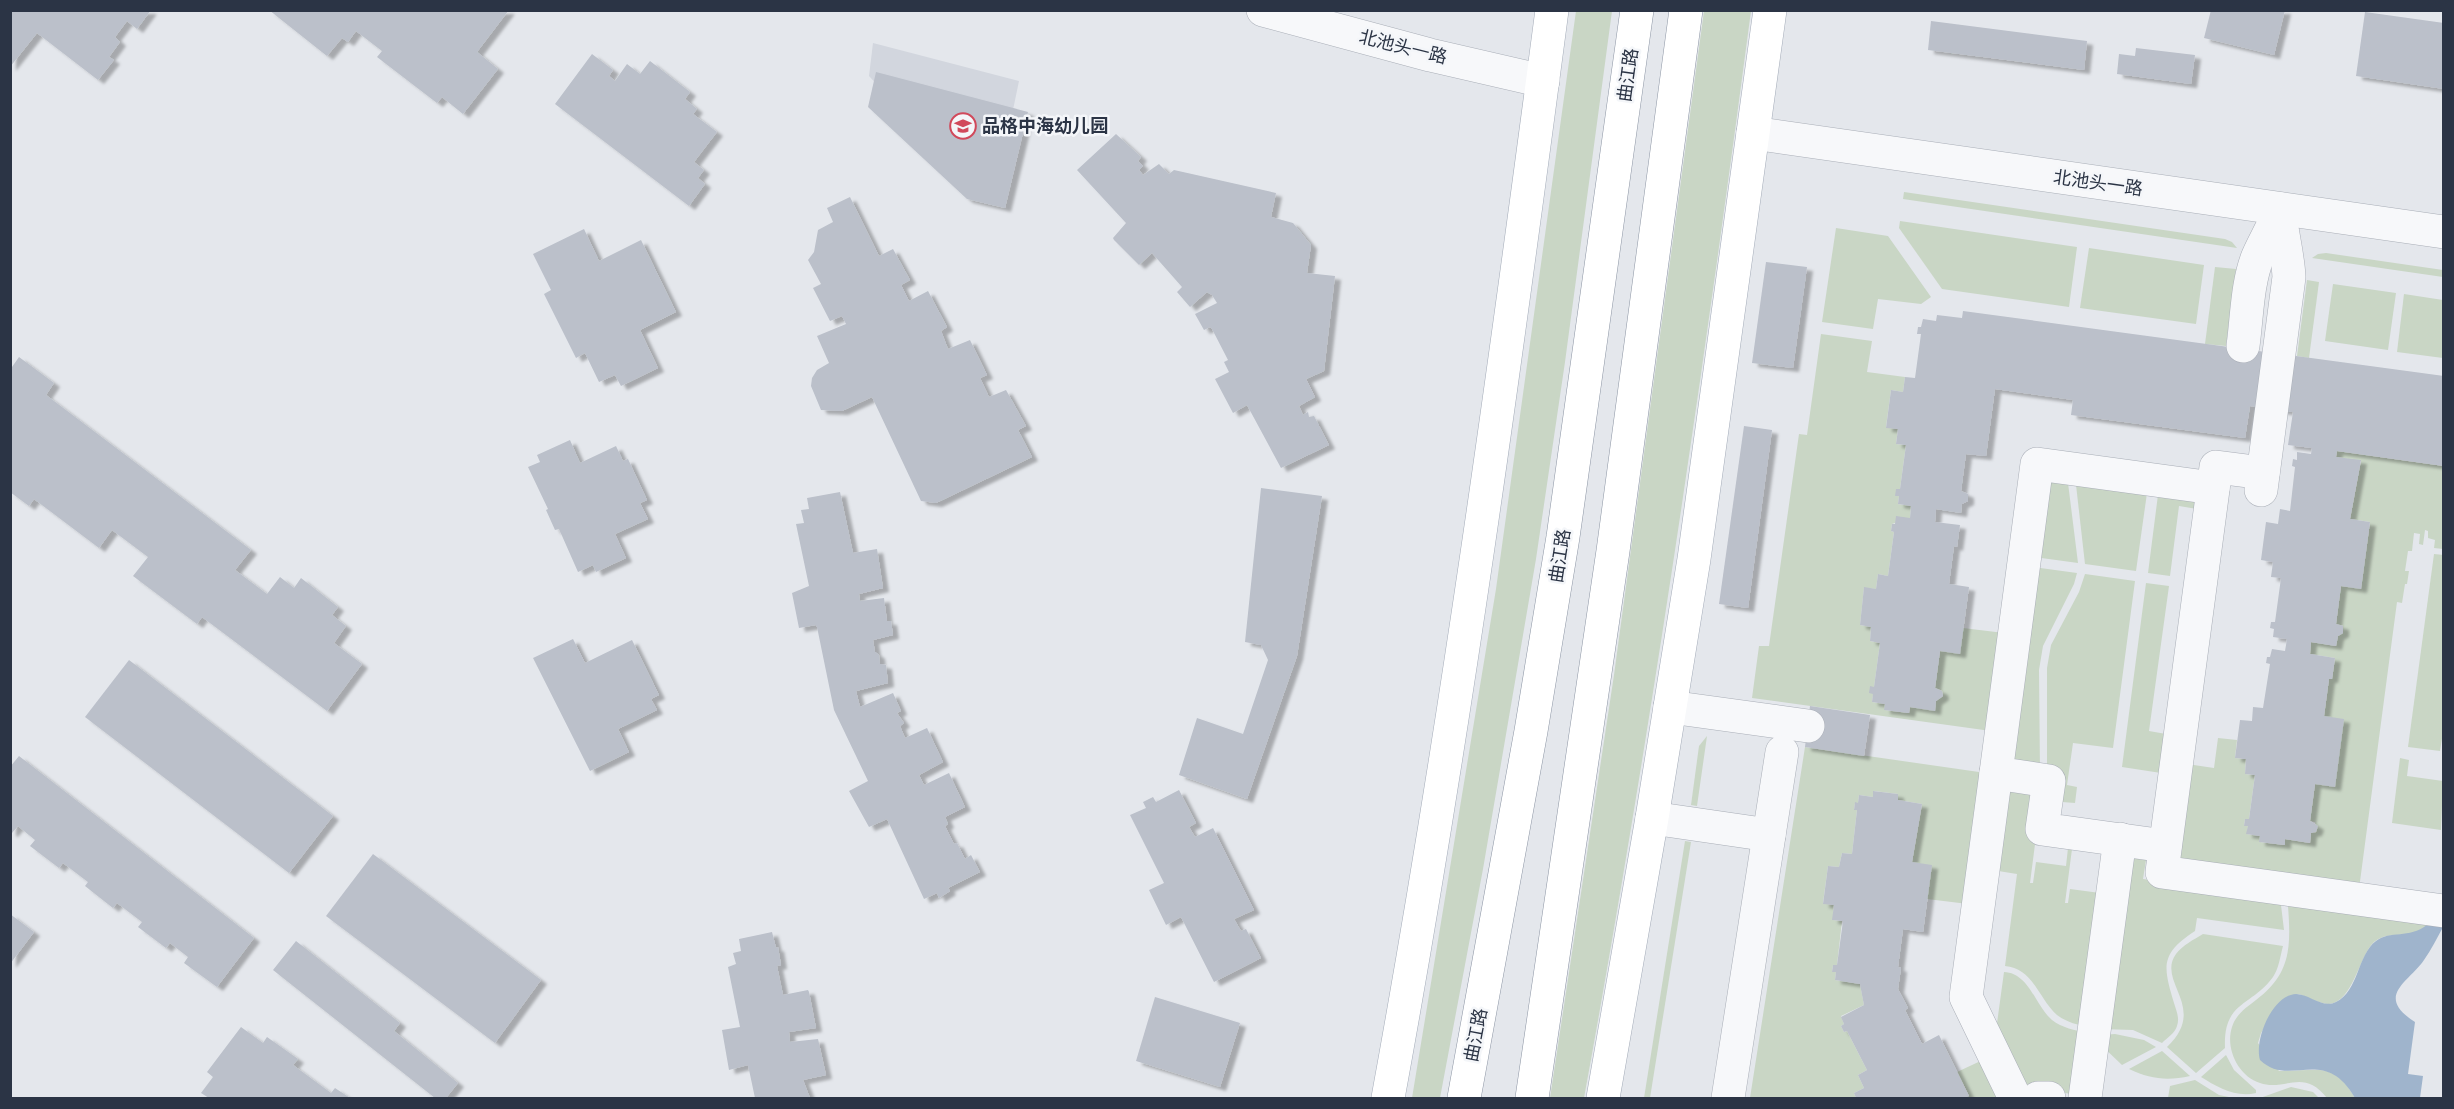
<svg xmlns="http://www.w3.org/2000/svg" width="2454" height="1109" viewBox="0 0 2454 1109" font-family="'Space Grotesk','Noto Sans SC',sans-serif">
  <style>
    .built { fill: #d2d6de }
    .green { fill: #c9d6c5 }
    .water { fill: #9fb4cc }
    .building { fill: #bbc0ca; filter: url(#shadow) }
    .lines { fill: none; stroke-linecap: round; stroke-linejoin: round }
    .minor-casing { stroke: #a9aeb7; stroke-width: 34 }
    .major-casing { stroke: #a3abb8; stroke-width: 34 }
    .highway-casing { stroke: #8b94a3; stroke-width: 34 }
    .minor { stroke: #f7f8fa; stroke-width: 33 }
    .major { stroke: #fff; stroke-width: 33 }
    .highway { stroke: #fff; stroke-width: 33 }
    .labels { text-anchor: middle; stroke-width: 5; stroke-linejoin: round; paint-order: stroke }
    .street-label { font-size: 18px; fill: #2b3445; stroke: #f4f6f9 }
    .poi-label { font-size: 18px; font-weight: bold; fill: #2b3445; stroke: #f4f6f9; text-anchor: start }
  </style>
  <defs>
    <filter id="shadow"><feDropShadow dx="6" dy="4" stdDeviation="1.5" flood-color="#0004"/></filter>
  </defs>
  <rect width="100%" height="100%" fill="#e4e7ec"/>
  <polygon class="built" points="873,43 1019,81 998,182 957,171 869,76"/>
  <g class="green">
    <polygon points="1576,11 1612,11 1565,362 1536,559 1483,869 1440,1098 1412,1098 1496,589"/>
    <path d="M 1704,11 L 1751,11 C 1703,374 1650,737 1584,1098 L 1550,1098 L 1614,675 Z"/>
    <polygon points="1904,192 2225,239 2232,242 2237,248 1903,199"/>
    <polygon points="1900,221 2077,247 2069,307 1942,289 1899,228"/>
    <polygon points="1836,228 1888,236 1931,297 1921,304 1878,299 1873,329 1822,322"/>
    <polygon points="2089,248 2204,265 2196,324 2080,308"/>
    <polygon points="2326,253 2443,270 2443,277 2312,258 2318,254"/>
    <polygon points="2215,267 2236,269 2226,346 2205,344"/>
    <polygon points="2307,280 2319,282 2309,358 2297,356"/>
    <polygon points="2333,284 2396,293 2388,350 2325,341"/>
    <polygon points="2404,294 2443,300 2443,358 2397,352"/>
    <polygon points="1821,334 1872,341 1867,372 1905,377 1903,392 1891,390 1886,427 1898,429 1896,444 1906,445 1900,489 1895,496 1899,496 1898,504 1911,506 1910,518 1892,524 1891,531 1894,532 1888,576 1878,574 1876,589 1864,588 1860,625 1871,627 1870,641 1880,643 1872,702 1885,704 1885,710 1909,713 1910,707 1935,710 1936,701 1943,696 1942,691 1935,688 1940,651 1963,628 2004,633 1991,731 1752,698 1759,646 1769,646 1799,434 1807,435"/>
    <polygon points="2337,451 2443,466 2443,549 2434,548 2435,540 2428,538 2428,531 2425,530 2423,545 2419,544 2420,534 2414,533 2412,551 2408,551 2405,571 2409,571 2407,584 2405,584 2402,603 2397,602 2359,889 2174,863 2187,764 2214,768 2218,738 2237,740 2235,758 2246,759 2245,774 2255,775 2249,819 2245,819 2244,826 2248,826 2247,834 2260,836 2260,842 2284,845 2285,839 2310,843 2311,833 2317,830 2315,822 2310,821 2329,679 2332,679 2335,658 2310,654 2311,642 2336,646 2338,636 2343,633 2343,626 2336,624 2341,586 2361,588 2370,522 2350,519 2361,461 2336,457"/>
    <polygon points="2045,472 2067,475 2078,563 2034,557"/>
    <polygon points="2075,476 2148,486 2136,571 2085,564"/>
    <polygon points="2159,487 2199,493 2197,509 2179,506 2170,576 2148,573"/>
    <polygon points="2434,554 2444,555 2444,726 2440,751 2408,747"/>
    <polygon points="2033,567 2077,573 2074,584 2043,646 2039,670 2040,772 2006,767"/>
    <polygon points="2085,574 2135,581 2113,748 2073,743 2067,785 2077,787 2075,803 2062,802 2047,773 2047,668 2051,645 2079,592"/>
    <polygon points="2146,583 2169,586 2149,731 2166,734 2161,773 2122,767"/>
    <polygon points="1707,736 1697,806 1691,805 1699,746"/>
    <polygon points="1805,747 1986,773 1968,904 1927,899 1912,862 1922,804 1898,800 1898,794 1874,791 1873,797 1859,795 1858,803 1855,803 1854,809 1857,810 1852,854 1842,853 1839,867 1828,866 1823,903 1834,905 1833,920 1842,921 1837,965 1833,965 1832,972 1836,972 1835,980 1860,984 1864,1005 1841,1016 1844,1024 1841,1026 1844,1032 1847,1031 1867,1070 1858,1075 1864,1088 1854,1093 1856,1098 1750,1098"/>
    <polygon points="2400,758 2409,760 2407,776 2443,781 2441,830 2392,823"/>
    <path d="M 2004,787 L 2032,790 L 2038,821 L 2030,883 L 2033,883 L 2036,862 L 2066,866 L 2068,848 L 2072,849 L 2065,903 L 2068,903 L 2070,889 L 2100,893 L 2088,1027 C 2078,1025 2066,1022 2057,1015 C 2039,999 2033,968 2005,966 L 2017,874 L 1992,870 Z"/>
    <polygon points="1685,841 1691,842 1650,1098 1644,1098"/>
    <path d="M 2124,857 L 2146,860 L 2143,879 L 2443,920 C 2432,923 2420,932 2410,934 C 2398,936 2384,933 2374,942 C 2359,956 2353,1002 2329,1004 C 2320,1004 2307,997 2299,994 L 2280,1002 L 2261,1033 L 2258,1043 L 2279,1071 C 2315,1072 2333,1059 2355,1098 L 2327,1098 C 2303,1067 2285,1092 2260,1083 C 2238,1076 2225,1048 2232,1027 C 2236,1014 2247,1007 2256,1000 C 2291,974 2291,947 2288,906 L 2281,905 L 2284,930 L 2197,918 L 2195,931 C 2160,954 2163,966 2174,1003 C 2176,1010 2180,1018 2177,1026 C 2175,1033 2167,1038 2162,1043 L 2133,1030 L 2101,1029 Z"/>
    <path d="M 2203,934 L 2283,946 C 2280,957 2279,968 2273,977 C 2251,1007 2223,1001 2225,1048 L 2196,1073 L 2167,1047 C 2209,1007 2156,982 2176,954 C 2183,945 2193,940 2203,934 Z"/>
    <path d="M 2004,972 C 2029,973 2035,1005 2052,1020 C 2062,1028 2075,1030 2087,1033 L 2079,1095 L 2031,1088 L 2030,1098 L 1995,1038 Z"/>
    <polygon points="2115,1034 2144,1040 2156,1047 2122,1065 2099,1043 2101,1035"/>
    <path d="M 2162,1051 L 2190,1076 C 2167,1081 2150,1079 2129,1069 Z"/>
    <path d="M 2226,1055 L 2234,1070 L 2256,1090 L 2256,1093 C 2236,1098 2217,1087 2201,1077 Z"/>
    <polygon points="1987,1058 2007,1098 1964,1098 1969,1096 1957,1072"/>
    <polygon points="2195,1080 2219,1095 2234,1098 2168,1098 2170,1086"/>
    <polygon points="2291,1087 2313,1092 2319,1098 2260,1098"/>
  </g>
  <path class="water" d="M 2427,925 L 2443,927 C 2437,938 2431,950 2424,960 C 2409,982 2374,996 2415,1022 L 2408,1074 L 2423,1076 L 2420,1098 L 2355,1098 C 2324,1044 2290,1089 2260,1060 C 2254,1040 2272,995 2296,994 C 2309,994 2323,1009 2336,1002 C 2359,991 2357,955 2376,941 C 2390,930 2409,939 2427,925 Z"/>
  <g class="building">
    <polygon points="10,10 151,10 137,29 127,21 115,37 120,42 109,57 114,60 98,80 37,33 10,67"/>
    <polygon points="269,10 509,10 477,52 498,69 463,114 442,97 437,103 377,57 382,51 356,31 348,42 342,38 327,56"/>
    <polygon points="2211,10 2285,10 2274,55 2204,38"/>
    <polygon points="2365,12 2444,23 2444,89 2356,76"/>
    <polygon points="1931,21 2087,41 2084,70 1928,50"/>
    <polygon points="2136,48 2195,55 2191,84 2117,74 2119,54 2135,56"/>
    <polygon points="592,54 613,70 609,76 615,81 627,64 640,74 650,61 690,92 685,99 697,109 693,114 717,132 694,162 704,170 698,178 705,184 689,206 555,104"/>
    <polygon points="876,72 1028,112 1005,208 967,199 868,107"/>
    <polygon points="1116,134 1141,157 1138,161 1143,166 1139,170 1143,175 1159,164 1169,174 1174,170 1276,193 1271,217 1293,223 1311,245 1307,273 1335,276 1324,371 1306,379 1315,397 1299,406 1303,415 1308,412 1309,417 1314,416 1329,445 1281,468 1247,405 1233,413 1215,379 1229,372 1224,362 1228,360 1212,329 1210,327 1204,330 1195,314 1217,303 1212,295 1207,292 1190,307 1177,292 1182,287 1152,253 1139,265 1114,240 1113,238 1126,223 1077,170"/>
    <polygon points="850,197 879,256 893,249 910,280 901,285 909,301 928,291 947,327 941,331 948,349 970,340 987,375 980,378 989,397 1006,390 1026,426 1018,430 1032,457 936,503 921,501 872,397 842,411 821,410 811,386 812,378 817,370 829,363 817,336 846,324 842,316 830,321 813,288 821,284 808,260 814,252 818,230 833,222 827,208"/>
    <polygon points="584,229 599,261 641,240 676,312 640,330 658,368 621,386 615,375 599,382 585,353 576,358 544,294 551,290 533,254"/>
    <polygon points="1766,262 1807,267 1793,368 1752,363"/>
    <polygon points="1963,311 2444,376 2444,466 2337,451 2336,457 2361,460 2350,519 2370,522 2361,589 2341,586 2336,624 2343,626 2343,633 2338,636 2336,646 2311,642 2310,654 2335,658 2332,679 2329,679 2324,716 2344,719 2335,787 2315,784 2310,821 2318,826 2316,832 2311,833 2310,843 2285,839 2285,845 2259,842 2260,836 2246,834 2248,826 2244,826 2245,819 2249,819 2255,775 2245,774 2246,759 2235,758 2240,720 2252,721 2253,707 2263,708 2270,664 2266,663 2267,657 2270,657 2272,649 2285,651 2287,639 2273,637 2274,629 2270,628 2271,622 2275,622 2281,578 2271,577 2273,562 2261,560 2266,522 2278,524 2280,509 2290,511 2295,467 2292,466 2293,459 2297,460 2297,452 2311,454 2312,448 2288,445 2293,412 2250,406 2245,438 2071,415 2073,400 1995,389 1986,456 1966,454 1961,491 1968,494 1968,501 1962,504 1961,513 1936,509 1935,522 1960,525 1957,547 1954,546 1949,584 1969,587 1960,654 1940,651 1935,688 1942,691 1943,696 1936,701 1935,711 1910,707 1909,713 1884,710 1885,704 1872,702 1873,694 1869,693 1870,686 1874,687 1880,643 1870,641 1871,627 1860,625 1864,587 1876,589 1878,574 1888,576 1894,532 1891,531 1892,524 1895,524 1896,516 1910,518 1911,506 1898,504 1899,496 1895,496 1896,489 1900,489 1906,445 1896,444 1898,429 1886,428 1891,390 1903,392 1905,377 1915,378 1921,334 1917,334 1918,327 1921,327 1923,319 1936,321 1937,315 1962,318"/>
    <polygon points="19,357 54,383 46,395 251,550 235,570 267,594 280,577 294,588 301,578 338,607 332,615 346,626 334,643 362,664 327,711 202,617 197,624 133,576 148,557 112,530 99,548 34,499 29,506 10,492 10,366 12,367"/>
    <polygon points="1744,426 1772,430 1748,608 1719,604"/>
    <polygon points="570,440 580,463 616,446 623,461 628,459 647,500 640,503 648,519 615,534 626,558 596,572 593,565 578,572 559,529 555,530 546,510 548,509 528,467 540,462 537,455"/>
    <polygon points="1261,488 1322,496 1297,656 1247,799 1179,775 1197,718 1243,734 1268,660 1261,645 1245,642"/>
    <polygon points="840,492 853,553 877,549 883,588 859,594 860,601 884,598 887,621 891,621 893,635 873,640 875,652 879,655 880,664 886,665 888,683 856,691 860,707 893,693 901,711 897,713 904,723 900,726 905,738 927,728 943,762 919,775 924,785 949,773 965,807 945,817 948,824 945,826 954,844 957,843 965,859 971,855 980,872 948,888 950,891 939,898 937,893 924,899 887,819 869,827 849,791 868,781 834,710 817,627 816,625 799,628 792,593 809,586 796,524 804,523 801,510 809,509 807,498"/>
    <polygon points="573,639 585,663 632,640 659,695 651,699 657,710 618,729 629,752 590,771 533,658"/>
    <polygon points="129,660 333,816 289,873 85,717"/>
    <polygon points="1810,706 1870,715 1864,756 1805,747"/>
    <polygon points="19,756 254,938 217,987 184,963 188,957 170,943 166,948 138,927 142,922 117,903 113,908 85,886 88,882 63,863 59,868 30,846 35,840 18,826 12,833 10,832 10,767"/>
    <polygon points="1179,790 1196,823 1189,827 1195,837 1213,828 1254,910 1234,919 1241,931 1246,929 1261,958 1214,982 1181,917 1166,925 1149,890 1164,883 1130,815 1146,808 1143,802 1153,797 1156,802"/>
    <polygon points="1873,791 1898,794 1898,800 1922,804 1912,862 1932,865 1923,932 1903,929 1898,967 1901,968 1898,989 1908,1008 1905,1010 1922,1044 1939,1035 1969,1096 1964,1098 1856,1098 1854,1093 1864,1088 1858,1075 1867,1070 1847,1031 1844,1032 1841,1026 1844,1024 1841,1017 1864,1005 1862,995 1860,984 1835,980 1836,972 1832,972 1833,965 1837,965 1843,921 1832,920 1834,905 1823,904 1828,866 1839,867 1842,853 1852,854 1857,810 1854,810 1855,802 1858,803 1859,795 1873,797"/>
    <polygon points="373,854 541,980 495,1043 326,916"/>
    <polygon points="10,914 34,932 10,964"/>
    <polygon points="772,932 776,948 778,947 781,965 777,966 783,995 808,990 809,992 816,1028 789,1032 790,1042 818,1039 826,1075 803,1080 810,1098 755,1098 748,1065 729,1070 722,1030 740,1027 728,967 736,964 733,953 741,951 739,939"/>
    <polygon points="296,941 400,1023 394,1031 458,1083 446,1098 435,1098 273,970"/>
    <polygon points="1155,997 1240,1023 1220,1087 1136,1061"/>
    <polygon points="241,1027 263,1043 267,1037 298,1059 293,1065 331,1093 335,1088 350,1098 209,1098 201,1093 213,1077 207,1072"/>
  </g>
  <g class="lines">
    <g class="minor-casing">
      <g id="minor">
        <polyline points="1263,10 1430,55 1543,81"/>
        <polyline points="1753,133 2444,232"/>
        <path d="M 2243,346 C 2247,317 2247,283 2258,256 C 2265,240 2274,226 2280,209"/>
        <polyline points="2263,473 2216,467 2162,872 2444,911"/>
        <path d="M 2261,490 L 2289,277 C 2288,254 2281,232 2280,209"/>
        <polyline points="1670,707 1808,726"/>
        <polyline points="1996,773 1966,997 2015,1098"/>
        <polyline points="1652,818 1769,835"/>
        <polyline points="2165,846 2042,829 2049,781 1996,773 2037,464 2213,488"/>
        <polyline points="1728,1098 1782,752"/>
        <polyline points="2038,1098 2049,1098"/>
        <polyline points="2085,1098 2120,839"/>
      </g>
    </g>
    <g class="major-casing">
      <g id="major">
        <path d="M 1388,1098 C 1454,738 1504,374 1552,10"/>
        <polyline points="1603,1098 1652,818 1694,559 1770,10"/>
      </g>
    </g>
    <g class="highway-casing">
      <g id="highway">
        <polyline points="1464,1098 1531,731 1563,537 1637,10"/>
        <polyline points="1532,1098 1613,551 1686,10"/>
      </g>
    </g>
    <use href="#minor" class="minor"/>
    <use href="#major" class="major"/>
    <use href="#highway" class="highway"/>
  </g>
  <defs>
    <g id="school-ring" transform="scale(1.35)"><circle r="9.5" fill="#f4f6f9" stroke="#d1495b" stroke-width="1.5"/><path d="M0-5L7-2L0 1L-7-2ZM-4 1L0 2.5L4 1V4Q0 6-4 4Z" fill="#d1495b"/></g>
  </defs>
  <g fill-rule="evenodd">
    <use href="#school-ring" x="963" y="126"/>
  </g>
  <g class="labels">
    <g class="street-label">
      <text transform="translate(1403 47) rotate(14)" y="6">北池头一路</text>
      <text transform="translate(1628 75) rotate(-82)" y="6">曲江路</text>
      <text transform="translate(2098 183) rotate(8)" y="6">北池头一路</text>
      <text transform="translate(1560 556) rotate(-81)" y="6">曲江路</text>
      <text transform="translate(1476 1035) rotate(-79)" y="6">曲江路</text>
    </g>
    <g class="poi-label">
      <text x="982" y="132">品格中海幼儿园</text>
    </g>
  </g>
  <rect width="2454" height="1109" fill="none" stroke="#2b3445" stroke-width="24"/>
</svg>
